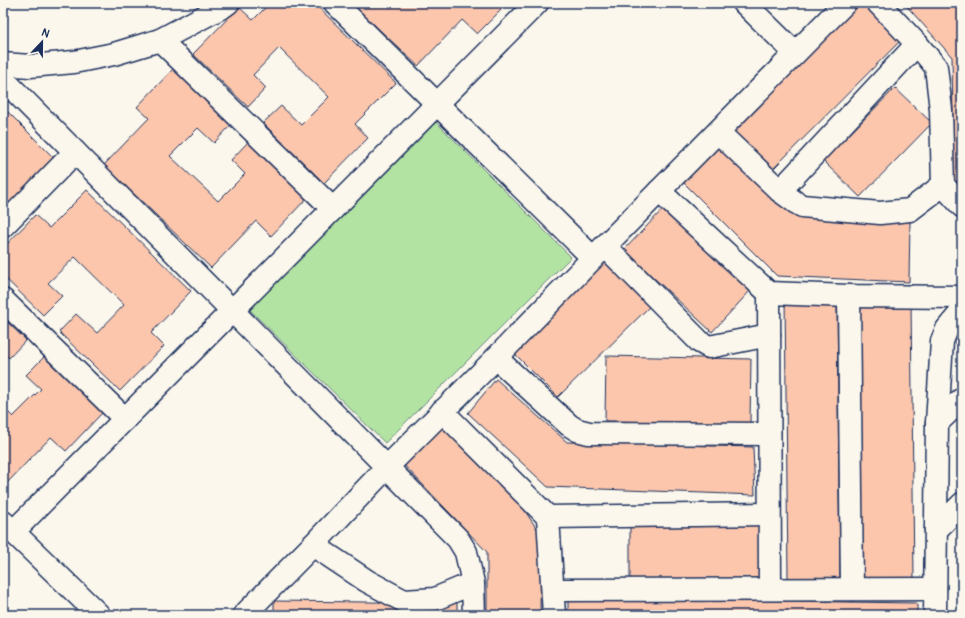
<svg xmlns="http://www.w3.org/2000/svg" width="965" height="618" viewBox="0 0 965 618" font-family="Pangolin,sans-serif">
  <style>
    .green { fill: #b3e3a3; stroke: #678980 }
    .building { fill: #fbc6ac; stroke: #1b2f5e }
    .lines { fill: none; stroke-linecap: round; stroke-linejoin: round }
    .minor-casing { stroke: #1b2f5e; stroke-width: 25 }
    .minor { stroke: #fbf7ec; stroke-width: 22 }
  </style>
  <rect width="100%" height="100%" fill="#fbf7ec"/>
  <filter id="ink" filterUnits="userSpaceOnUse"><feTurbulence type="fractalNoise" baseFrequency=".025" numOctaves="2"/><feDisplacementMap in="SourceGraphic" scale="8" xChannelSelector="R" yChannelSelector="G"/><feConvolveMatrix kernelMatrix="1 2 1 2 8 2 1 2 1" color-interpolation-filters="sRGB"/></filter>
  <g filter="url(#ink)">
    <polygon class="green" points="436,122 571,257 385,443 249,309"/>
    <g class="building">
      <polygon points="270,3 314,3 396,83 355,124 368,138 324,183 263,123 281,106 301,125 329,97 279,48 253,75 266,88 248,107 193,54 239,7 253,20"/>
      <polygon points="351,3 508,3 477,34 462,20 418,66"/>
      <polygon points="860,3 863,3 901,40 771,171 732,132"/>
      <polygon points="904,3 962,3 962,181 954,182 952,57"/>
      <polygon points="173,69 231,125 214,143 198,128 170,156 218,201 245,174 231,160 248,142 307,198 271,236 256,221 211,268 104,165 149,118 137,107"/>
      <polygon points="895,88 932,123 860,197 823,161"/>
      <polygon points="3,107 54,158 3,209"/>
      <polygon points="719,142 799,216 910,221 909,282 777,276 682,181"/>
      <polygon points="87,190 191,291 151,333 164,346 120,391 59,332 76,314 97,333 124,305 75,257 48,283 62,296 43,315 3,276 3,248 35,215 49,228"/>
      <polygon points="663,209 750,291 712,332 624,250"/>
      <polygon points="605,259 651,305 558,397 512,351"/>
      <polygon points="837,298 840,578 788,578 785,299"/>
      <polygon points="911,301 914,581 863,581 859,302"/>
      <polygon points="3,318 26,340 9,358 3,352"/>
      <polygon points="606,356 751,359 750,423 605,421"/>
      <polygon points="44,357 102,413 66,451 51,437 7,483 3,480 3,407 13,417 41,389 26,375"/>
      <polygon points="496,379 567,442 753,447 755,495 548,487 468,413"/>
      <polygon points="442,421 517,499 541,535 540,615 487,615 487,552 402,463"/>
      <polygon points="630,522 761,522 761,585 630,584"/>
      <polygon points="568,598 917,603 917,615 568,615"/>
      <polygon points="274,601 457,603 457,615 274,615"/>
    </g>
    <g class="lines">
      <g class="minor-casing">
        <g id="minor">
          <polyline points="335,3 593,258"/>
          <polyline points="744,3 795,53"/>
          <polyline points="878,3 917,44 936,67 941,110 943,185 962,206"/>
          <polyline points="160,40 333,209"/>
          <polyline points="3,64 30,66 74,62 114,54 160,40 224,6 228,3"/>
          <polyline points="3,79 458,539 466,552 473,583"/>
          <polyline points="718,132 780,191 795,202 802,206 880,213 910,210 943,185"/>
          <polyline points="659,191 769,293 849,296 962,297"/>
          <polyline points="780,191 917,44"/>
          <polyline points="3,226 75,152"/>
          <polyline points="605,246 700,342 709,347 769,335"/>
          <polyline points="769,293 770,589"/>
          <polyline points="849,296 852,589"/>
          <polyline points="3,300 125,419"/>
          <polyline points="496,358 569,425 577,430 589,433 769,434"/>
          <polyline points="442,411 548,517 554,615"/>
          <polyline points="937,423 962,399"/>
          <polyline points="548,517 769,514"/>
          <polyline points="3,522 99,615"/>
          <polyline points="936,530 962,504"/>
          <polyline points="13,532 537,3"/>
          <polyline points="313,545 367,581 404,601 435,599 473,583 474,615"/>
          <polyline points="553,590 935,589"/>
          <polyline points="244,615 313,545 387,467 496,358 593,258 845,3"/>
          <polyline points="935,615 937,423 942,341 947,329 962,311"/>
        </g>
      </g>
      <use href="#minor" class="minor"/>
    </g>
  </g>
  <rect width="965" height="618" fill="none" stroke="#fbf7ec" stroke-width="16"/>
  <rect x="8" y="8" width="949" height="602" fill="none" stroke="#1b2f5e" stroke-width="1.5" filter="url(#ink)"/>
  <g transform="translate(42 42) rotate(22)" stroke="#fbf7ec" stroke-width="3" paint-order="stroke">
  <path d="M0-3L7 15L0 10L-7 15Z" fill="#1b2f5e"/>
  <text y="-6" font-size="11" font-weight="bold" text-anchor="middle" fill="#1b2f5e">N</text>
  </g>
</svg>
